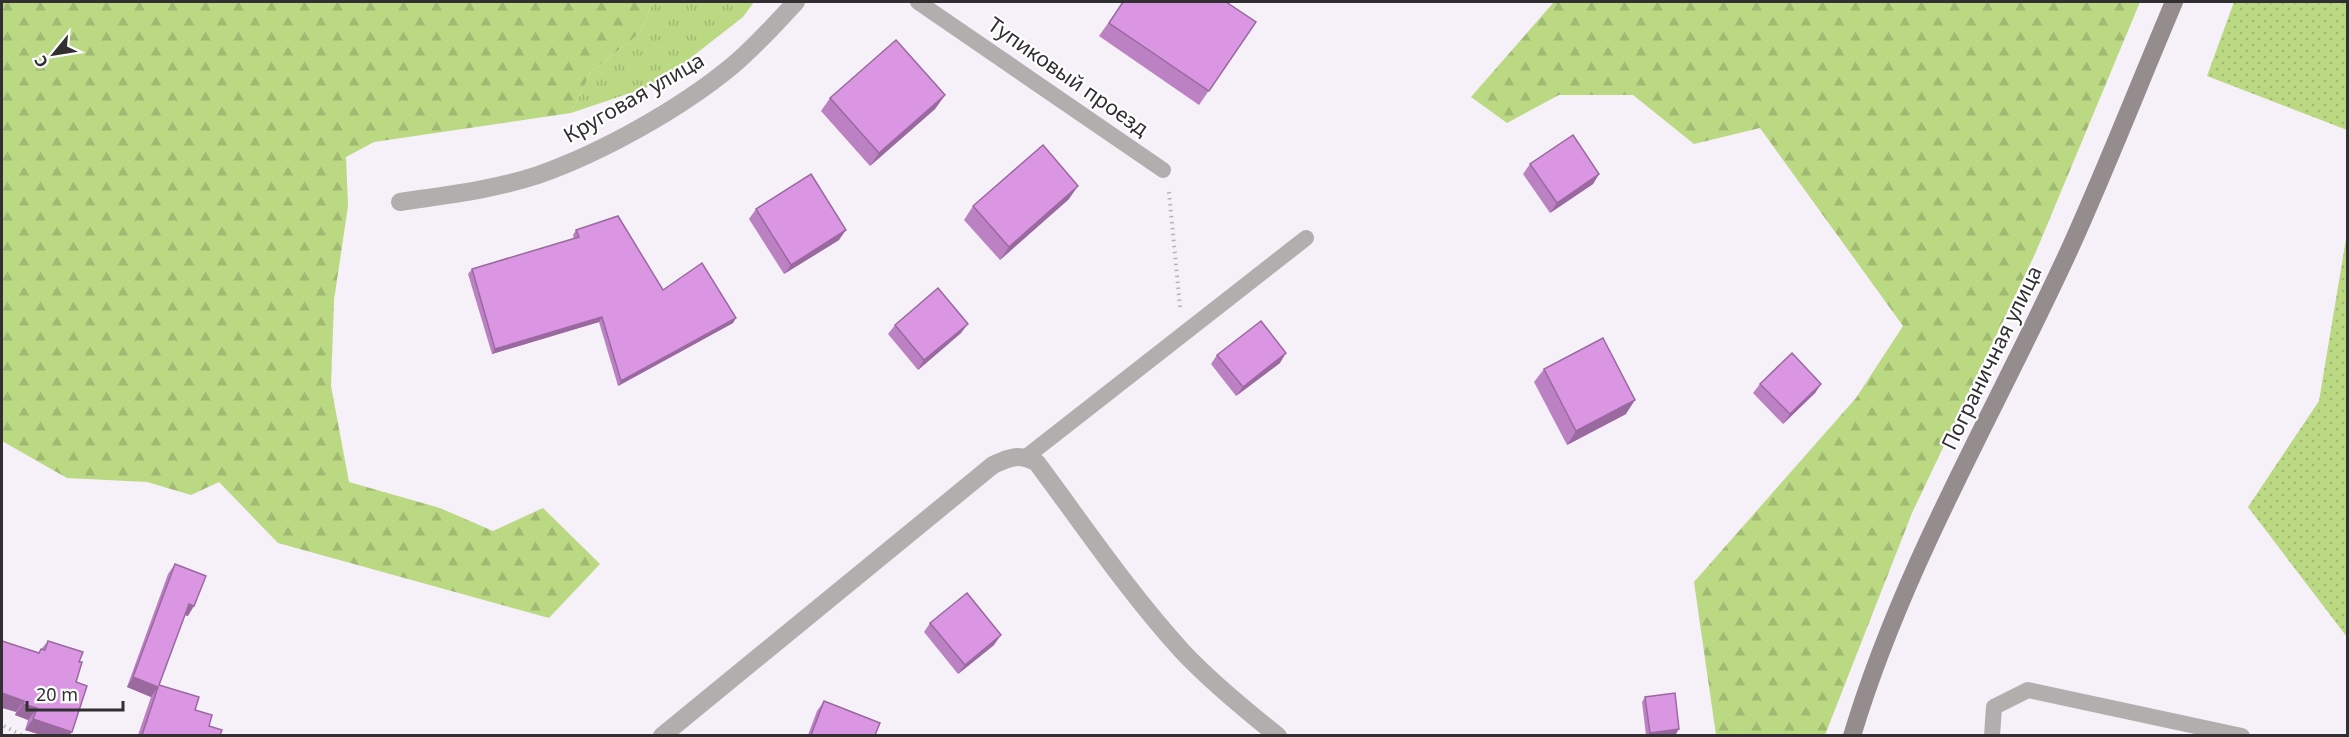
<svg xmlns="http://www.w3.org/2000/svg" width="2349" height="737" viewBox="0 0 2349 737" font-family="'Noto Sans',sans-serif">
  <style>
    .grass { fill: url(#grass-tufts) }
    .forest { fill: url(#forest-firs) }
    .garden { fill: url(#garden-dots) }
    .lines { fill: none; stroke-linecap: round; stroke-linejoin: round }
    .path { stroke: #b7b2b9; stroke-width: 4; stroke-dasharray: 1.5 4.5; stroke-linecap: butt }
    .lane { stroke: #b3aeae; stroke-width: 16 }
    .street { stroke: #b3aeae; stroke-width: 18 }
    .secondary { stroke: #948c8d; stroke-width: 18 }
    .wall { fill: #bc81c3 }
    .shaded-wall { fill: #99699f }
    .building { fill: #db96e3; stroke: #99699f; stroke-width: 1.5 }
    .labels { text-anchor: middle; stroke-width: 4.5; stroke-linejoin: round; paint-order: stroke }
    .street-label { font-size: 21px; fill: #312f32; stroke: #fff }
  </style>
  <defs>
    <pattern id="grass-tufts" width="24" height="20" patternUnits="userSpaceOnUse" patternTransform="scale(1.5)"><rect width="24" height="20" fill="#bbd883"/><path d="M3 7l-1-3M5 7V3M7 7l1-3M15 17l-1-3M17 17v-4M19 17l1-3" fill="none" stroke="#a1ba72"/></pattern>
    <pattern id="forest-firs" width="22" height="20" patternUnits="userSpaceOnUse" patternTransform="scale(1.5)"><rect width="22" height="20" fill="#bbd883"/><path d="M5 1l3.5 6h-7zM16 11l3.5 6h-7z" fill="#a1ba72"/></pattern>
    <pattern id="garden-dots" width="8" height="8" patternUnits="userSpaceOnUse" patternTransform="scale(1.5)"><rect width="8" height="8" fill="#bbd883"/><path d="M2 2h.1M6 6h.1" fill="none" stroke="#a1ba72" stroke-width="1.8" stroke-linecap="round"/></pattern>
  </defs>
  <rect width="100%" height="100%" fill="#f6f0f8"/>
  <polygon class="grass" points="653,2 754,2 743,17 657,84 571,113 591,72 640,33"/>
  <g class="forest">
    <polygon points="2,2 653,2 640,33 591,72 571,113 374,142 346,157 348,206 334,300 331,386 349,482 440,508 493,531 543,508 600,564 549,618 278,543 219,482 191,495 147,482 67,478 2,441"/>
    <polygon points="1554,2 2140,2 2035,254 1912,513 1825,735 1716,735 1694,582 1856,398 1903,326 1760,128 1694,144 1633,95 1559,95 1507,123 1471,97"/>
  </g>
  <g class="garden">
    <polygon points="2234,2 2347,2 2347,130 2207,76"/>
    <polygon points="2347,233 2347,637 2248,507 2319,401"/>
  </g>
  <g class="lines">
    <g class="path">
      <polyline points="1169,192 1180,307"/>
      <polyline points="4,726 23,736"/>
    </g>
    <g class="lane">
      <polyline points="918,2 1163,170"/>
      <polyline points="1026,457 1306,238"/>
      <polyline points="1992,736 1994,707 2028,690 2242,736"/>
    </g>
    <g class="street">
      <path d="M 400,202 C 446,195 493,190 538,175 C 601,153 680,109 732,66 C 755,47 776,23 796,2"/>
      <path d="M 662,736 L 993,465 C 1010,457 1020,453 1037,463 C 1084,526 1129,593 1182,651 C 1211,682 1244,709 1278,736"/>
    </g>
    <path class="secondary" d="M 1852,736 C 1904,563 1998,407 2072,244 C 2108,164 2140,82 2174,2"/>
  </g>
  <g class="wall">
    <polygon points="1123,2 1256,22 1199,105 1099,36"/>
    <polygon points="945,95 935,109 870,166 821,111 830,98"/>
    <polygon points="1530,164 1599,174 1593,184 1550,213 1523,174"/>
    <polygon points="1069,199 1000,260 964,220 973,206"/>
    <polygon points="756,209 839,240 784,274 749,219"/>
    <polygon points="576,230 663,290 733,323 618,386 599,322 492,354 468,274 472,269 574,239 573,235"/>
    <polygon points="895,325 961,333 918,370 888,334"/>
    <polygon points="1217,355 1280,363 1236,396 1211,364"/>
    <polygon points="1544,369 1626,414 1567,445 1534,382"/>
    <polygon points="1760,384 1821,384 1815,393 1783,424 1753,393"/>
    <polygon points="175,564 188,616 185,615 159,685 195,710 209,726 220,735 138,735 151,697 127,687 168,574"/>
    <polygon points="930,623 994,645 958,674 924,632"/>
    <polygon points="48,641 79,662 76,682 72,732 69,735 41,735 25,730 28,720 15,715 38,653"/>
    <polygon points="1645,697 1676,734 1664,735 1646,735 1642,702"/>
    <polygon points="824,701 875,735 808,735 817,711"/>
  </g>
  <g class="shaded-wall">
    <polygon points="945,95 935,109 870,166 879,153"/>
    <polygon points="1599,174 1593,184 1550,213 1557,203"/>
    <polygon points="1078,186 1069,199 1000,260 1009,247"/>
    <polygon points="846,230 839,240 784,274 791,265"/>
    <polygon points="602,317 599,322 492,354 495,349"/>
    <polygon points="736,318 733,323 618,386 621,381"/>
    <polygon points="968,324 961,333 918,370 924,360"/>
    <polygon points="1286,353 1280,363 1236,396 1243,387"/>
    <polygon points="1821,384 1815,393 1783,424 1790,414"/>
    <polygon points="1635,400 1626,414 1567,445 1576,431"/>
    <polygon points="189,604 194,606 188,616 182,614"/>
    <polygon points="1001,635 994,645 958,674 965,665"/>
    <polygon points="133,677 158,687 151,697 127,687"/>
    <polygon points="2,693 24,701 16,712 2,708"/>
    <polygon points="23,704 37,708 28,720 15,715"/>
    <polygon points="33,719 72,732 69,735 41,735 25,730"/>
    <polygon points="1679,729 1676,734 1664,735 1648,735 1650,733"/>
  </g>
  <g class="building">
    <polygon points="1123,2 1226,2 1256,22 1209,91 1109,23"/>
    <polygon points="896,40 945,95 879,153 830,98"/>
    <polygon points="1573,135 1599,174 1557,203 1530,164"/>
    <polygon points="1043,145 1078,186 1009,247 973,206"/>
    <polygon points="811,174 846,230 791,265 756,209"/>
    <polygon points="618,216 663,290 702,263 736,318 621,381 602,317 495,349 472,269 579,237 576,230"/>
    <polygon points="938,288 968,324 924,360 895,325"/>
    <polygon points="1261,321 1286,353 1243,387 1217,355"/>
    <polygon points="1603,338 1635,400 1576,431 1544,369"/>
    <polygon points="1792,353 1821,384 1790,414 1760,384"/>
    <polygon points="175,564 206,576 194,606 189,604 159,685 199,697 195,710 212,715 209,726 222,730 220,735 142,735 158,687 133,677"/>
    <polygon points="967,593 1001,635 965,665 930,623"/>
    <polygon points="2,641 39,653 41,649 45,650 48,641 83,652 79,662 82,662 76,682 87,686 72,732 33,719 37,708 23,704 24,701 2,693"/>
    <polygon points="1675,693 1679,729 1650,733 1645,697"/>
    <polygon points="824,701 880,723 875,735 811,735"/>
  </g>
  <g class="labels">
    <g class="street-label">
      <text transform="translate(1068 77) rotate(35)" y="7">Тупиковый проезд</text>
      <text transform="translate(634 98) rotate(-30)" y="7">Круговая улица</text>
      <text transform="translate(1992 358) rotate(-64)" y="7">Пограничная улица</text>
    </g>
  </g>
  <rect width="2349" height="737" fill="none" stroke="#312f32" stroke-width="6"/>
  <g transform="translate(54 54) rotate(240)" stroke="#ffffff" stroke-width="4.5" paint-order="stroke">
  <path d="M0-4.5L10 22L0 15L-10 22Z" fill="#312f32"/>
  <text y="-9" font-size="16" font-weight="bold" text-anchor="middle" fill="#312f32">С</text>
  </g>
  <path d="M27 701v9h96v-9" fill="none" stroke="#312f32" stroke-width="3"/>
  <text x="36" y="701" font-size="18" fill="#312f32" stroke="#ffffff" stroke-width="4.5" paint-order="stroke">20 m</text>
</svg>
